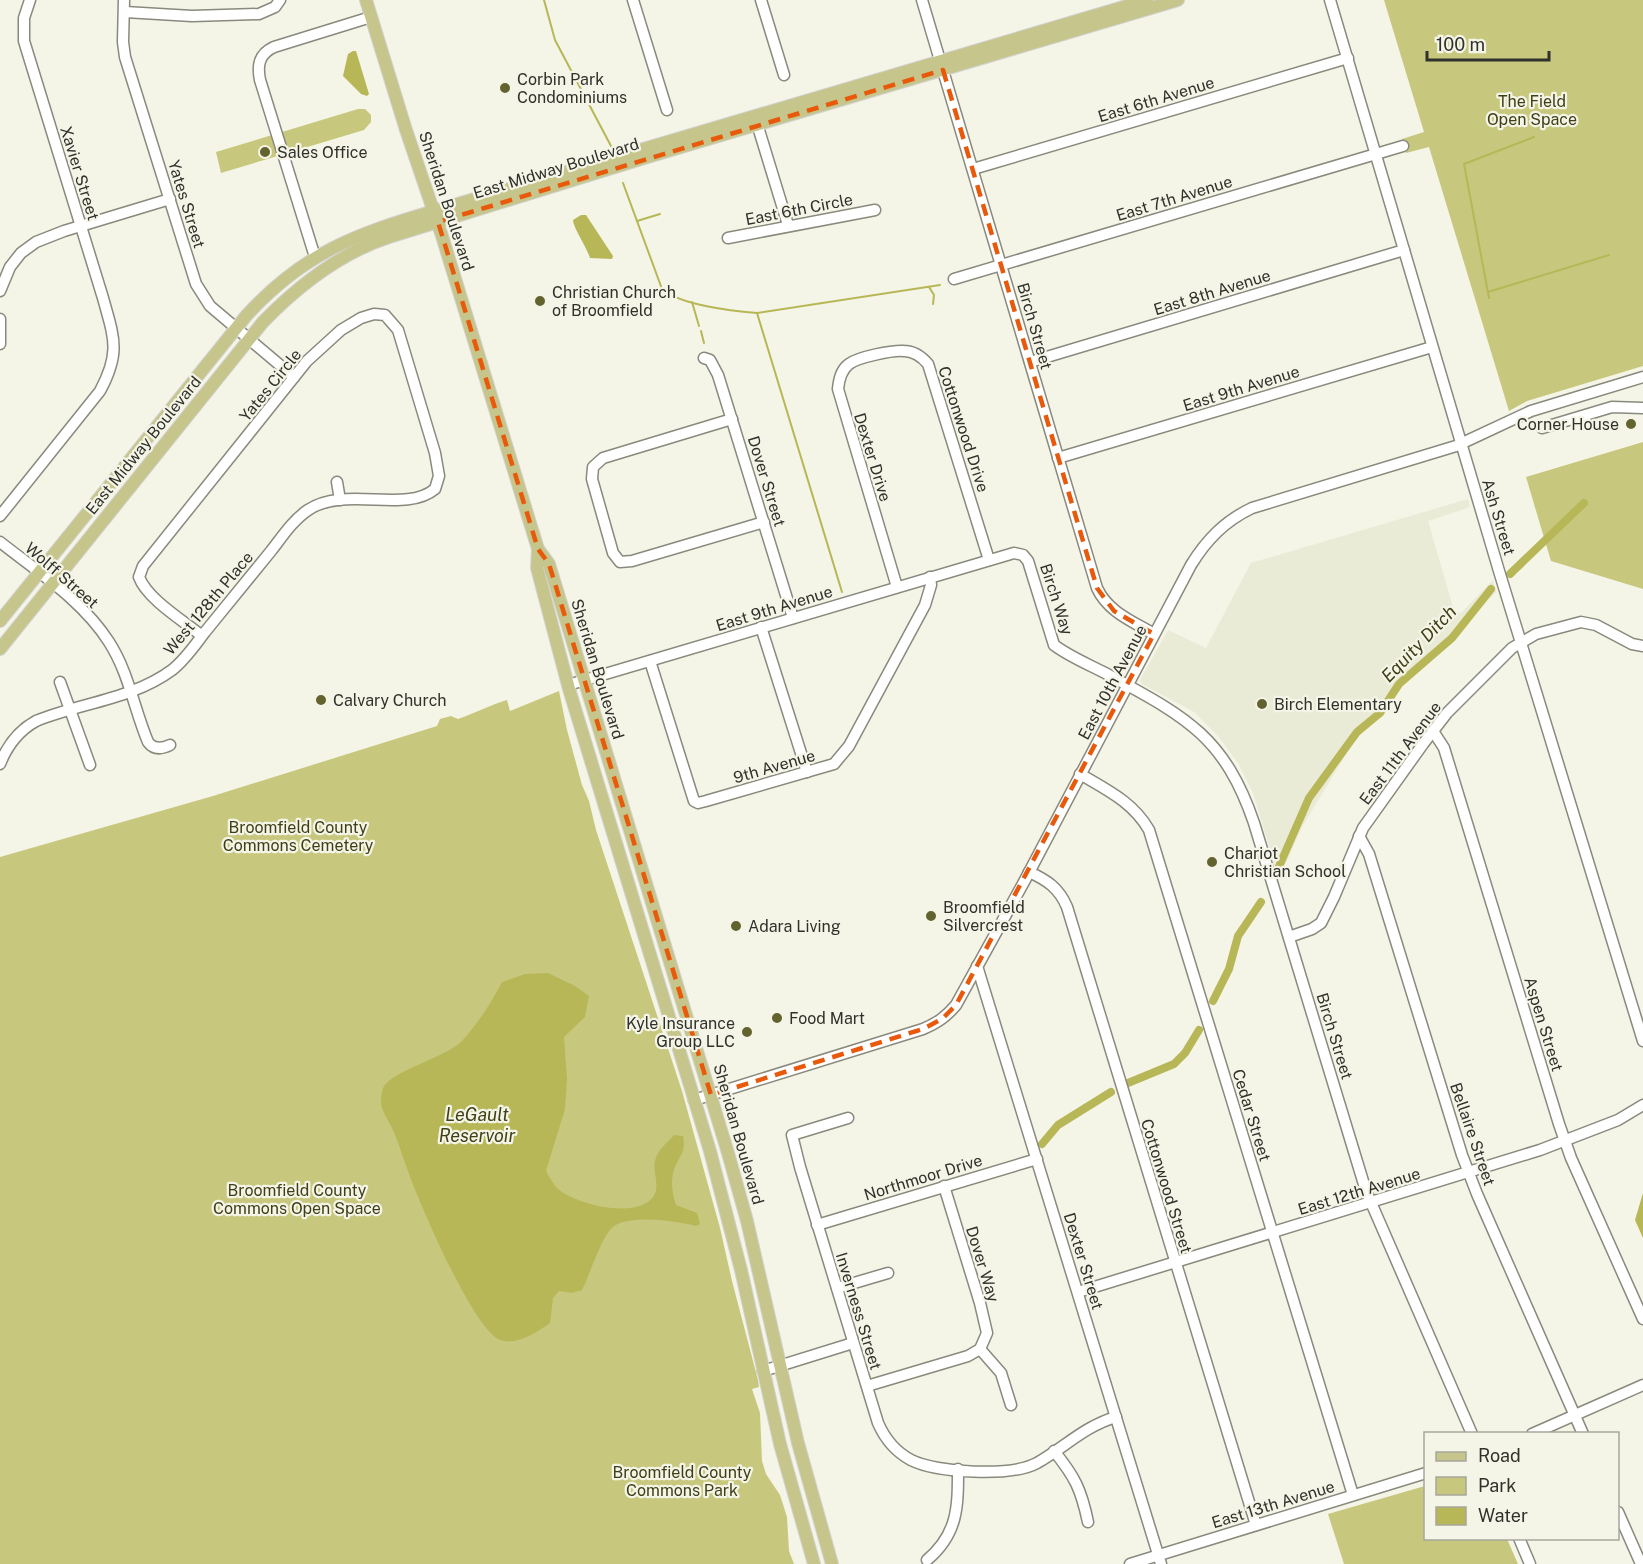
<svg xmlns="http://www.w3.org/2000/svg" width="1643" height="1564" viewBox="0 0 1643 1564" font-family="'Public Sans',sans-serif">
  <style>
    .built { fill: #eaebd6 }
    .green { fill: #c7c87e }
    .water { fill: #b7b757 }
    .lines { fill: none; stroke-linecap: round; stroke-linejoin: round }
    .stream { stroke: #b7b757; stroke-width: 2 }
    .canal { stroke: #b7b757; stroke-width: 8 }
    .minor-casing { stroke: #89897d; stroke-width: 13 }
    .major-casing { stroke: #d2d2d1; stroke-width: 14 }
    .minor { stroke: #fff; stroke-width: 10 }
    .major { stroke: #c6c58b; stroke-width: 12 }
    .marked { fill: none; stroke: #e8590c; stroke-width: 4.5; stroke-dasharray: 12 8; stroke-linejoin: round }
    .poi-dot { fill: #636330; stroke: #f4f4e7; stroke-width: 2 }
    .labels { text-anchor: middle; stroke-width: 4.5; stroke-linejoin: round; paint-order: stroke }
    .poi-label { font-size: 16px; fill: #31312c; stroke: #f4f4e7; text-anchor: start }
    .street-label { font-size: 16px; fill: #31312c; stroke: #f4f4e7 }
    .park-label { font-size: 16px; fill: #3f3f17; stroke: #f4f4e7 }
    .water-label { font-size: 18px; font-style: italic; fill: #404017; stroke: #f4f4e7 }
  </style>
  <rect width="100%" height="100%" fill="#f4f4e7"/>
  <polygon class="built" points="1468,499 1470,507 1428,521 1454,611 1461,613 1493,580 1496,592 1447,644 1401,687 1386,711 1354,741 1302,827 1279,879 1253,793 1238,763 1218,736 1194,712 1142,684 1140,680 1168,630 1206,648 1251,563"/>
  <g class="green">
    <polygon points="1384,0 1643,0 1643,366 1527,401 1509,411 1429,147 1406,153 1402,139 1424,132"/>
    <polygon points="358,109 365,109 371,115 371,122 364,130 221,173 216,152"/>
    <polygon points="1643,442 1643,589 1551,561 1526,477"/>
    <path d="M 559,691 L 567,730 L 582,785 L 589,801 L 596,830 L 682,1091 L 720,1228 L 732,1281 L 758,1380 L 759,1387 L 752,1389 L 760,1413 L 762,1461 L 766,1474 L 780,1495 L 787,1517 L 789,1551 L 794,1564 L 0,1564 L 0,857 L 213,796 L 437,726 L 440,719 L 451,716 L 458,719 C 475,713 490,705 507,700 L 510,711 Z"/>
    <polygon points="1425,1486 1426,1538 1507,1539 1518,1564 1344,1564 1328,1514"/>
  </g>
  <g class="water">
    <polygon points="353,51 356,51 369,94 367,96 361,94 343,76 348,54"/>
    <path d="M 581,215 L 586,215 L 613,256 L 612,259 L 590,258 C 587,248 573,227 573,220 Z"/>
    <path d="M 548,973 L 575,986 L 589,996 L 585,1017 L 564,1037 L 567,1079 L 565,1109 L 546,1171 C 549,1176 552,1182 556,1187 C 572,1204 637,1220 653,1197 C 661,1186 652,1172 655,1161 C 657,1150 667,1143 674,1135 L 683,1136 C 686,1152 681,1153 675,1167 C 670,1180 672,1192 676,1205 L 697,1213 L 700,1224 L 696,1226 C 677,1221 628,1214 613,1227 C 601,1237 590,1275 582,1290 L 572,1293 L 559,1291 L 553,1298 L 550,1323 C 537,1332 517,1346 500,1340 C 473,1329 420,1204 409,1174 C 404,1161 400,1147 395,1135 C 392,1125 381,1112 381,1102 C 381,1098 382,1091 383,1088 C 391,1071 444,1058 461,1042 C 477,1025 491,1003 502,982 L 525,974 Z"/>
    <polygon points="1643,1193 1643,1238 1635,1220"/>
  </g>
  <g class="lines">
    <g class="stream">
      <polyline points="544,0 555,40 611,146"/>
      <path d="M 623,183 L 662,289 C 680,305 732,311 757,313 L 940,285"/>
      <polyline points="637,221 660,214"/>
      <polyline points="929,287 934,295 933,304"/>
      <polyline points="1488,292 1609,255"/>
      <polyline points="1489,298 1464,164 1534,137"/>
      <polyline points="692,302 699,326"/>
      <polyline points="757,313 842,592"/>
      <polyline points="701,331 704,343"/>
    </g>
    <g class="canal">
      <polyline points="1510,574 1584,503"/>
      <polyline points="1277,871 1309,798 1357,732 1380,713 1399,684 1452,638 1491,589"/>
      <polyline points="1213,1001 1229,969 1238,936 1261,902"/>
      <polyline points="1128,1083 1174,1064 1185,1053 1199,1030"/>
      <polyline points="1042,1144 1058,1125 1111,1092"/>
    </g>
    <g class="minor-casing">
      <g id="minor">
        <polyline points="124,0 123,42 125,57 196,284 210,306 294,377"/>
        <polyline points="633,0 667,110"/>
        <polyline points="761,0 784,75"/>
        <path d="M 922,0 L 1097,588 C 1108,612 1132,621 1154,634"/>
        <polyline points="1330,0 1499,571 1643,1041"/>
        <polyline points="125,12 192,16 259,14 275,7 280,0"/>
        <polyline points="755,117 788,225"/>
        <polyline points="973,169 1348,58"/>
        <polyline points="728,238 875,210"/>
        <path d="M 315,257 L 260,80 C 257,65 259,54 274,47 L 371,17"/>
        <polyline points="954,279 1403,146"/>
        <polyline points="0,291 10,267 21,253 36,242 64,231 170,199"/>
        <polyline points="0,319 0,344"/>
        <polyline points="704,358 710,360 718,375 793,618"/>
        <polyline points="1030,362 1404,250"/>
        <polyline points="732,419 603,458 593,467 592,479 613,553 620,562 632,561 764,522"/>
        <polyline points="1542,428 1612,407 1643,408"/>
        <polyline points="1058,458 1432,347"/>
        <polyline points="337,482 340,500"/>
        <path d="M 0,516 L 100,391 C 121,352 114,338 103,298 L 24,41 L 24,18 L 30,0"/>
        <path d="M 0,542 C 38,572 83,601 109,642 C 129,673 134,709 148,742 C 154,750 162,749 170,745"/>
        <path d="M 897,587 L 838,389 C 839,379 841,370 849,364 C 858,357 893,350 904,351 C 915,351 922,357 928,364 L 989,560"/>
        <polyline points="761,627 807,772"/>
        <polyline points="650,661 694,801 698,803 706,801 834,764 849,746 925,605 931,585 930,577"/>
        <polyline points="60,682 90,765"/>
        <path d="M 568,685 L 1014,553 L 1023,555 L 1028,561 L 1054,645 C 1070,657 1090,665 1107,674 C 1184,716 1224,735 1254,823 L 1366,1191 L 1472,1434"/>
        <polyline points="1433,731 1444,748 1559,1124 1571,1158 1643,1319"/>
        <path d="M 0,764 C 7,746 18,731 36,721 C 80,703 133,699 172,670 C 185,660 195,645 205,632 C 227,605 249,578 271,551 C 282,537 293,520 308,510 C 345,485 405,514 435,489 L 439,476 L 435,453 L 398,330 L 385,315 L 374,314 L 361,318 L 341,330 L 307,361 L 143,566 L 139,577 C 147,599 184,621 202,636"/>
        <path d="M 1080,774 C 1107,790 1133,802 1149,830 L 1353,1495"/>
        <polyline points="1359,836 1369,854 1462,1155 1477,1194 1583,1434"/>
        <path d="M 1029,872 C 1047,880 1059,888 1067,907 L 1256,1525"/>
        <polyline points="1289,937 1312,929 1321,923 1334,897 1363,828 1423,744 1447,713 1512,648 1536,634 1581,622 1596,625 1632,644 1643,646"/>
        <polyline points="977,966 1161,1564"/>
        <path d="M 694,1100 L 923,1029 C 937,1023 946,1017 956,1005 L 1025,880 L 1191,565 C 1207,539 1225,521 1252,508 L 1456,446 L 1531,411 L 1643,377"/>
        <path d="M 848,1118 L 792,1135 L 800,1167 L 878,1423 C 885,1439 896,1452 911,1460 C 937,1473 1011,1477 1037,1463 C 1065,1447 1085,1426 1116,1417"/>
        <polyline points="817,1225 1037,1159"/>
        <polyline points="837,1288 888,1273"/>
        <polyline points="1078,1292 1540,1150 1618,1120 1643,1105"/>
        <polyline points="980,1349 1001,1373 1011,1405"/>
        <polyline points="763,1371 853,1343"/>
        <polyline points="867,1386 968,1356 980,1349 987,1333 980,1303 944,1186"/>
        <polyline points="1532,1434 1643,1385"/>
        <path d="M 1054,1451 C 1075,1477 1081,1489 1088,1522"/>
        <polyline points="1618,1512 1641,1564"/>
        <polyline points="1519,1538 1530,1564"/>
        <path d="M 927,1560 C 958,1534 958,1507 958,1469"/>
        <polyline points="1130,1564 1426,1473"/>
      </g>
    </g>
    <g class="major-casing">
      <g id="major">
        <polyline points="366,0 406,130 442,236 538,549 549,564 728,1153 747,1221 798,1443 832,1564"/>
        <polyline points="538,549 537,568 569,689 710,1151 741,1270 780,1444 814,1564"/>
        <path d="M 0,621 L 246,316 C 303,253 356,234 434,211 L 1147,0"/>
        <path d="M 0,649 L 263,322 C 299,285 340,253 389,237 L 644,158 L 1178,0"/>
      </g>
    </g>
    <use href="#minor" class="minor"/>
    <use href="#major" class="major"/>
  </g>
  <path class="marked" d="M 943,70 L 1097,588 L 1114,611 L 1154,634 L 956,1005 L 942,1019 L 923,1029 L 711,1095 L 549,564 L 538,549 L 438,222 Z"/>
  <g class="poi-dot">
    <circle cx="505" cy="88" r="6"/>
    <circle cx="265" cy="152" r="6"/>
    <circle cx="540" cy="301" r="6"/>
    <circle cx="1631" cy="424" r="6"/>
    <circle cx="321" cy="700" r="6"/>
    <circle cx="1262" cy="704" r="6"/>
    <circle cx="1212" cy="862" r="6"/>
    <circle cx="931" cy="916" r="6"/>
    <circle cx="736" cy="926" r="6"/>
    <circle cx="777" cy="1018" r="6"/>
    <circle cx="747" cy="1032" r="6"/>
  </g>
  <g class="labels">
    <g class="poi-label">
      <text x="517" y="85">Corbin Park<tspan x="517" dy="18">Condominiums</tspan></text>
      <text x="277" y="158">Sales Office</text>
      <text x="552" y="298">Christian Church<tspan x="552" dy="18">of Broomfield</tspan></text>
      <text x="1619" y="430" text-anchor="end">Corner House</text>
      <text x="333" y="706">Calvary Church</text>
      <text x="1274" y="710">Birch Elementary</text>
      <text x="1224" y="859">Chariot<tspan x="1224" dy="18">Christian School</tspan></text>
      <text x="943" y="913">Broomfield<tspan x="943" dy="18">Silvercrest</tspan></text>
      <text x="748" y="932">Adara Living</text>
      <text x="789" y="1024">Food Mart</text>
      <text x="735" y="1029" text-anchor="end">Kyle Insurance<tspan x="735" dy="18">Group LLC</tspan></text>
    </g>
    <g class="street-label">
      <text transform="translate(1156 99) rotate(-17)" y="6">East 6th Avenue</text>
      <text transform="translate(556 168) rotate(-17)" y="6">East Midway Boulevard</text>
      <text transform="translate(80 173) rotate(73)" y="6">Xavier Street</text>
      <text transform="translate(1174 198) rotate(-17)" y="6">East 7th Avenue</text>
      <text transform="translate(447 201) rotate(72)" y="6">Sheridan Boulevard</text>
      <text transform="translate(187 204) rotate(73)" y="6">Yates Street</text>
      <text transform="translate(799 209) rotate(-11)" y="6">East 6th Circle</text>
      <text transform="translate(1212 292) rotate(-17)" y="6">East 8th Avenue</text>
      <text transform="translate(1035 326) rotate(74)" y="6">Birch Street</text>
      <text transform="translate(270 385) rotate(-51)" y="6">Yates Circle</text>
      <text transform="translate(1241 388) rotate(-17)" y="6">East 9th Avenue</text>
      <text transform="translate(964 429) rotate(72)" y="6">Cottonwood Drive</text>
      <text transform="translate(143 445) rotate(-51)" y="6">East Midway Boulevard</text>
      <text transform="translate(873 457) rotate(73)" y="6">Dexter Drive</text>
      <text transform="translate(767 481) rotate(73)" y="6">Dover Street</text>
      <text transform="translate(1499 517) rotate(73)" y="6">Ash Street</text>
      <text transform="translate(62 575) rotate(41)" y="6">Wolff Street</text>
      <text transform="translate(1057 599) rotate(72)" y="6">Birch Way</text>
      <text transform="translate(208 603) rotate(-50)" y="6">West 128th Place</text>
      <text transform="translate(774 608) rotate(-17)" y="6">East 9th Avenue</text>
      <text transform="translate(598 669) rotate(73)" y="6">Sheridan Boulevard</text>
      <text transform="translate(1112 682) rotate(-62)" y="6">East 10th Avenue</text>
      <text transform="translate(1400 753) rotate(-53)" y="6">East 11th Avenue</text>
      <text transform="translate(774 766) rotate(-16)" y="6">9th Avenue</text>
      <text transform="translate(1544 1024) rotate(73)" y="6">Aspen Street</text>
      <text transform="translate(1335 1036) rotate(73)" y="6">Birch Street</text>
      <text transform="translate(1252 1115) rotate(73)" y="6">Cedar Street</text>
      <text transform="translate(739 1134) rotate(74)" y="6">Sheridan Boulevard</text>
      <text transform="translate(1473 1134) rotate(71)" y="6">Bellaire Street</text>
      <text transform="translate(923 1177) rotate(-17)" y="6">Northmoor Drive</text>
      <text transform="translate(1167 1186) rotate(73)" y="6">Cottonwood Street</text>
      <text transform="translate(1359 1191) rotate(-17)" y="6">East 12th Avenue</text>
      <text transform="translate(1084 1261) rotate(73)" y="6">Dexter Street</text>
      <text transform="translate(983 1264) rotate(73)" y="6">Dover Way</text>
      <text transform="translate(859 1311) rotate(73)" y="6">Inverness Street</text>
      <text transform="translate(1273 1504) rotate(-17)" y="6">East 13th Avenue</text>
    </g>
    <g class="park-label">
      <text x="1532" y="107">The Field<tspan x="1532" dy="18">Open Space</tspan></text>
      <text x="298" y="833">Broomfield County<tspan x="298" dy="18">Commons Cemetery</tspan></text>
      <text x="297" y="1196">Broomfield County<tspan x="297" dy="18">Commons Open Space</tspan></text>
      <text x="682" y="1478">Broomfield County<tspan x="682" dy="18">Commons Park</tspan></text>
    </g>
    <g class="water-label">
      <text transform="translate(1419 644) rotate(-46)" y="6">Equity Ditch</text>
      <text x="477" y="1121">LeGault<tspan x="477" dy="21">Reservoir</tspan></text>
    </g>
  </g>
  <rect x="1424" y="1432" width="195" height="108" fill="#f4f4e7" stroke="#a6a69c" stroke-width="1.5"/>
  <rect x="1436" y="1452" width="30" height="9" fill="#c6c58b" stroke="#a6a69c" stroke-width="1.5"/>
  <text x="1478" y="1462" font-size="18" fill="#31312c">Road</text>
  <rect x="1436" y="1477" width="30" height="18" fill="#c7c87e" stroke="#a6a69c" stroke-width="1.5"/>
  <text x="1478" y="1492" font-size="18" fill="#31312c">Park</text>
  <rect x="1436" y="1507" width="30" height="18" fill="#b7b757" stroke="#a6a69c" stroke-width="1.5"/>
  <text x="1478" y="1522" font-size="18" fill="#31312c">Water</text>
  <path d="M1427 51v9h122v-9" fill="none" stroke="#31312c" stroke-width="3"/>
  <text x="1436" y="51" font-size="18" fill="#31312c" stroke="#f4f4e7" stroke-width="4.5" paint-order="stroke">100 m</text>
</svg>
